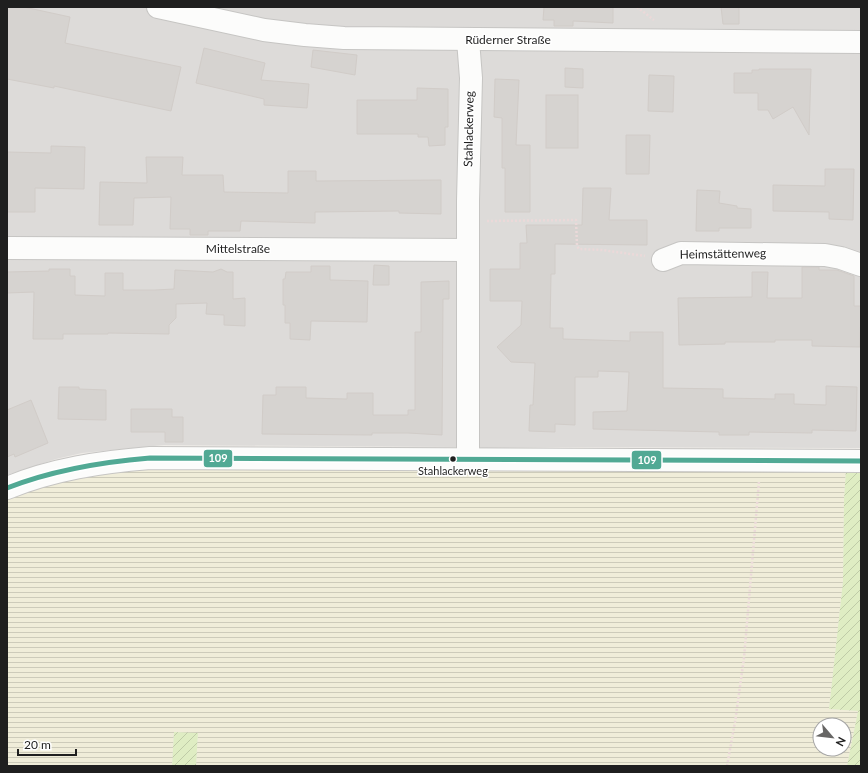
<svg xmlns="http://www.w3.org/2000/svg" width="868" height="773" viewBox="0 0 868 773" font-family="Lato,sans-serif">
  <style>
    .residential { fill: #dddbd9 }
    .farmland { fill: url(#farmland-rules); fill-rule: evenodd }
    .garden { fill: url(#garden-furrows) }
    .building { fill: #d6d3d0; stroke: #d1ccc8 }
    .lines { fill: none; stroke-linecap: round; stroke-linejoin: round }
    .minor-casing { stroke: #c6c5c3; stroke-width: 24 }
    .path { stroke: #ebd9d9; stroke-width: 2.5; stroke-dasharray: 2 2; stroke-linecap: butt }
    .minor { stroke: #fcfcfb; stroke-width: 22 }
    .bus-1-casing { stroke: #fff; stroke-width: 8 }
    .bus-1 { stroke: #51a994; stroke-width: 5 }
    .bus-dot { fill: #1f1f1f; stroke: #fff; stroke-width: 1.5 }
    .labels { text-anchor: middle; stroke-width: 3; stroke-linejoin: round; paint-order: stroke }
    .bus-label { font-size: 11px; fill: #1f1f1f; stroke: #fff }
    .street-label { font-size: 12px; fill: #1f1f1f; stroke: #fff }
    .line-badge { stroke: #fff; stroke-width: 1.5 }
    .badge-label { font-size: 11px; text-anchor: middle; font-weight: bold; fill: #fff }
  </style>
  <defs>
    <pattern id="farmland-rules" width="6" height="5" patternUnits="userSpaceOnUse"><rect width="6" height="5" fill="#f0edd9"/><path d="M0 2.5h6" fill="none" stroke="#cdcbba"/></pattern>
    <pattern id="garden-furrows" width="10" height="10" patternUnits="userSpaceOnUse"><rect width="10" height="10" fill="#dfedc3"/><path d="M-1 1l2-2M0 10L10 0M9 11l2-2" fill="none" stroke="#bfcba7"/></pattern>
  </defs>
  <rect width="100%" height="100%" fill="#eeebe7"/>
  <polygon class="residential" points="7,7 861,7 861,448 562,447 484,448 456,447 164,445 82,453 56,459 7,475"/>
  <path class="farmland" d="M 128,468 L 846,469 L 844,499 L 843,581 L 829,709 L 858,711 L 847,766 L 196,766 L 198,734 L 174,732 L 172,766 L 7,766 L 7,497 L 43,484 ZM 820,725 L 844,725 L 844,749 L 820,749 Z"/>
  <g class="garden">
    <polygon points="846,469 861,469 861,766 847,766 858,711 829,709 843,581 844,499"/>
    <polygon points="174,732 198,733 196,766 172,766"/>
  </g>
  <g class="building">
    <polygon points="7,7 24,7 70,17 65,43 181,67 171,111 54,86 54,88 7,79"/>
    <polygon points="544,7 613,7 613,23 573,21 573,26 554,26 554,20 543,20"/>
    <polygon points="721,7 739,7 739,24 723,24"/>
    <polygon points="204,48 265,63 261,80 309,84 307,108 264,105 264,99 196,83"/>
    <polygon points="313,50 357,55 355,75 311,67"/>
    <polygon points="565,68 583,69 583,88 565,87"/>
    <polygon points="759,69 811,69 809,135 793,107 773,119 768,110 758,110 758,93 734,93 734,73 752,73 752,70 759,70"/>
    <polygon points="649,75 674,76 673,112 648,111"/>
    <polygon points="495,79 519,80 516,145 530,145 530,212 505,212 505,168 502,168 502,118 494,117"/>
    <polygon points="417,88 448,89 448,127 445,127 445,145 429,146 428,137 418,137 418,134 357,134 357,100 417,100"/>
    <rect x="546" y="95" width="32" height="53"/>
    <polygon points="626,135 650,135 649,174 626,174"/>
    <polygon points="51,146 85,147 84,189 35,188 35,212 7,212 7,152 51,153"/>
    <polygon points="146,157 183,157 182,175 223,175 224,192 288,193 288,171 316,171 316,181 441,180 441,214 399,213 399,211 315,212 315,223 241,221 240,231 208,231 208,235 190,235 190,229 170,229 171,197 134,198 133,225 99,225 100,182 147,183"/>
    <polygon points="825,169 854,169 853,220 829,219 829,212 773,211 773,185 825,186"/>
    <polygon points="583,188 611,188 609,220 647,220 647,245 555,244 555,274 551,274 550,328 563,328 563,339 630,341 630,332 663,332 663,388 723,389 723,398 775,399 775,394 794,394 794,404 826,405 826,386 857,387 856,431 812,430 812,433 749,432 749,435 719,435 719,432 593,429 593,412 627,411 629,372 598,371 598,377 575,377 575,425 555,424 555,432 529,431 530,405 533,405 535,363 511,362 497,347 521,325 522,301 490,301 490,269 520,269 520,243 527,243 526,225 582,225"/>
    <polygon points="697,190 720,191 719,203 737,206 737,208 751,209 751,228 719,228 719,231 696,231"/>
    <polygon points="374,265 389,266 389,285 373,285"/>
    <polygon points="311,266 330,266 330,280 368,281 367,322 311,321 310,340 290,339 290,323 285,323 285,305 283,305 283,279 285,279 286,272 311,272"/>
    <polygon points="802,267 819,267 819,270 837,270 854,276 854,306 861,306 860,347 812,346 812,340 775,340 775,342 725,342 725,344 679,345 678,298 752,297 752,272 768,272 767,298 802,298"/>
    <polygon points="49,269 70,269 70,276 75,276 75,295 105,296 105,273 123,273 123,290 155,290 174,289 175,270 213,272 221,269 227,272 233,272 233,299 245,298 245,326 224,325 224,315 206,314 207,303 176,304 176,318 169,325 169,334 108,333 108,334 63,334 63,339 33,339 34,292 7,293 7,272 49,271"/>
    <polygon points="449,281 449,299 443,299 442,435 408,433 372,433 372,435 262,434 263,395 276,395 276,387 306,387 306,398 347,399 347,393 373,393 373,415 408,415 408,410 415,410 415,332 421,332 421,282"/>
    <polygon points="59,387 79,387 79,389 106,390 106,420 58,419"/>
    <polygon points="31,400 48,443 15,457 14,454 7,457 7,410"/>
    <polygon points="131,409 172,409 172,417 183,417 183,442 165,442 165,432 131,432"/>
  </g>
  <g class="lines">
    <g class="minor-casing">
      <g id="minor">
        <polyline points="158,7 264,30 305,35 344,38 861,42"/>
        <polyline points="468,40 471,78 468,201 468,459"/>
        <polyline points="7,248 468,250"/>
        <polyline points="663,260 681,253 825,255 841,258 861,265"/>
        <path d="M 7,488 C 53,469 101,462 150,458 L 861,461"/>
      </g>
    </g>
    <g class="path">
      <polyline points="637,7 654,20"/>
      <polyline points="487,221 576,220 577,246 579,249 602,250 645,256"/>
      <polyline points="727,766 735,722 744,658 759,481"/>
    </g>
    <use href="#minor" class="minor"/>
    <g class="bus-1-casing">
      <path id="bus-1" d="M 7,488 C 53,470 101,462 150,458 L 861,461"/>
    </g>
    <use href="#bus-1" class="bus-1"/>
  </g>
  <circle class="bus-dot" cx="453" cy="459" r="3.5"/>
  <g class="labels">
    <g class="bus-label">
      <text x="453" y="475">Stahlackerweg</text>
    </g>
    <g class="street-label">
      <text x="508" y="44">Rüderner Straße</text>
      <text transform="translate(469 129) rotate(-89)" y="4">Stahlackerweg</text>
      <text x="238" y="253">Mittelstraße</text>
      <text transform="translate(723 254) rotate(-1)" y="4">Heimstättenweg</text>
    </g>
  </g>
  <g class="line-badge">
    <rect x="203" y="449" width="30" height="19" rx="4" fill="#51a994"/>
    <rect x="631" y="450" width="31" height="20" rx="4" fill="#51a994"/>
  </g>
  <g class="badge-label">
    <text x="218" y="462">109</text>
    <text x="647" y="464">109</text>
  </g>
  <rect width="868" height="773" fill="none" stroke="#1f1f1f" stroke-width="16"/>
  <g transform="translate(832 737) rotate(118)"><circle r="19" fill="#ffffff" stroke="#a5a5a5"/>
  <path d="M0-3L7 15L0 10L-7 15Z" fill="#676665"/>
  <text y="-6" font-size="11" font-weight="bold" text-anchor="middle" fill="#1f1f1f">N</text>
  </g>
  <path d="M18 749v6h58v-6" fill="none" stroke="#1f1f1f" stroke-width="2"/>
  <text x="24" y="749" font-size="12" fill="#1f1f1f" stroke="#ffffff" stroke-width="3" paint-order="stroke">20 m</text>
</svg>
